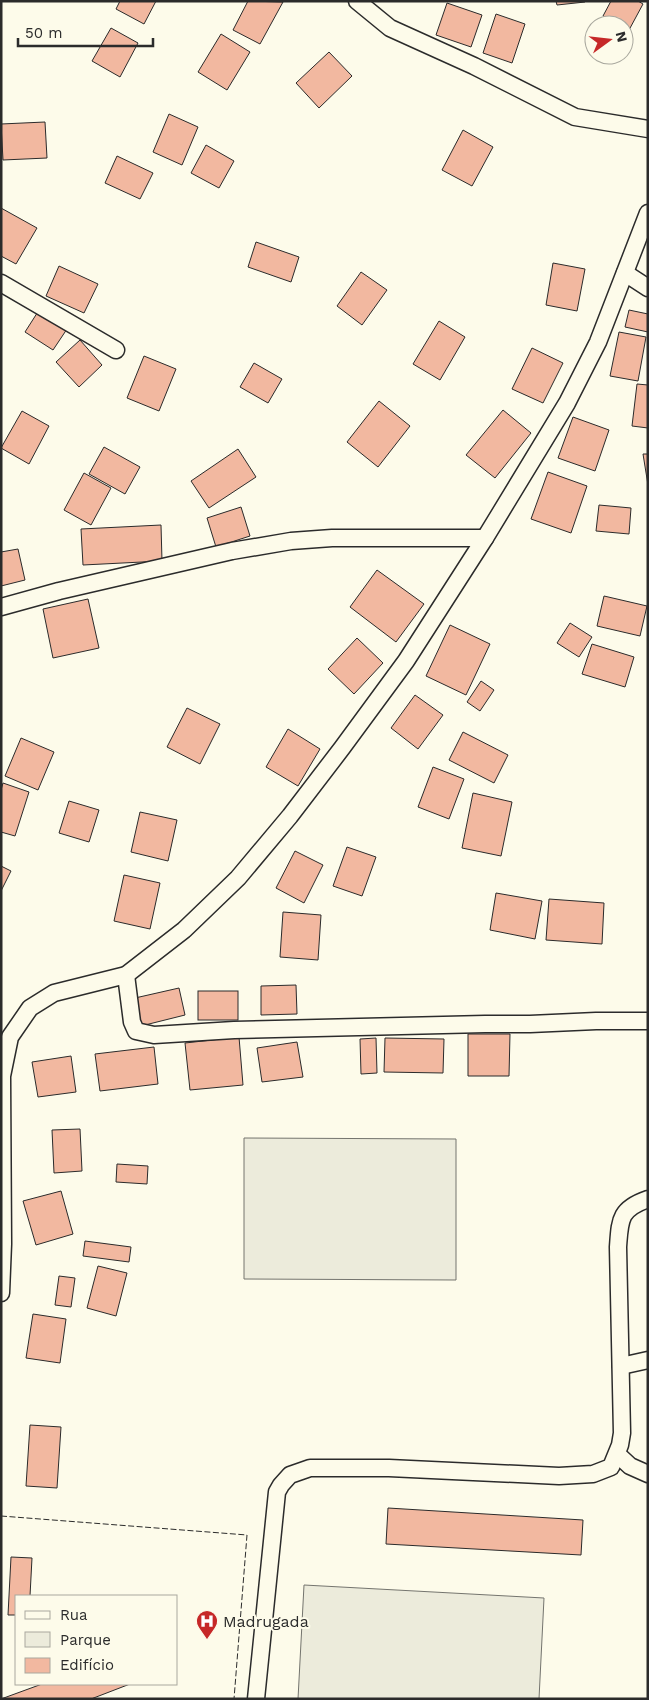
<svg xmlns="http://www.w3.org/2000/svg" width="649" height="1700" viewBox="0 0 649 1700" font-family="'Work Sans',sans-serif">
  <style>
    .green { fill: #ecebdb; stroke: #74746e }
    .building { fill: #f2b8a0; stroke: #2b2b2b }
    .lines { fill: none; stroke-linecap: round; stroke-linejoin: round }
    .minor-casing { stroke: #2b2b2b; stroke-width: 19 }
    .minor { stroke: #fdfbea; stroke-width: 16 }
    .fence { stroke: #2b2b2b; stroke-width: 1; stroke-dasharray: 6 2.5; stroke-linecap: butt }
    .labels { text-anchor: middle; stroke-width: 4; stroke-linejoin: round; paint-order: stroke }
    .poi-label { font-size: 16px; fill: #2b2b2b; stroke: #fdfbea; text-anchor: start }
  </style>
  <rect width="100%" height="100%" fill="#fdfbea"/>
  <g class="green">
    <polygon points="244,1138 456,1139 456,1280 244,1279"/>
    <polygon points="304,1585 544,1598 539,1699 298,1699"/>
  </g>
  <g class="building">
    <polygon points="120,1 156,1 144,24 116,9"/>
    <polygon points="248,1 283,2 260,44 233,30"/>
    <polygon points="556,1 585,1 585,2 557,5"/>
    <polygon points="611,1 638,1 643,4 629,30 624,28 624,25 619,25 603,16"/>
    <polygon points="447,3 482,15 471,47 436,35"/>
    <polygon points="496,14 525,24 512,63 483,53"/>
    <polygon points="111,28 138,43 120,77 92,61"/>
    <polygon points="221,34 250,52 227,90 198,72"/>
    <polygon points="329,52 352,76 319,108 296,83"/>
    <polygon points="169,114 198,127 182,165 153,152"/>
    <polygon points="45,122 47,158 3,160 1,124"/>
    <polygon points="463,130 493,147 472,186 442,170"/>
    <polygon points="206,145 234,161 219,188 191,173"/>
    <polygon points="117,156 153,173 140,199 105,183"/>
    <polygon points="1,208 37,228 16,264 1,256"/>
    <polygon points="256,242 299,257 291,282 248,267"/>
    <polygon points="553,263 585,269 577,311 546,305"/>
    <polygon points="59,266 98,284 84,313 46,296"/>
    <polygon points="361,272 387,290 362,325 337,306"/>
    <polygon points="41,307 69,326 53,350 25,332"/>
    <polygon points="629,310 648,314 648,332 625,327"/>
    <polygon points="439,321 465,337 440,380 413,364"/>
    <polygon points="619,332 646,337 638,381 610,376"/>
    <polygon points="80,340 102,365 79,387 56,362"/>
    <polygon points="532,348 563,363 543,403 512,389"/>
    <polygon points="144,356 176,369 159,411 127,398"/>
    <polygon points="254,363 282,379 268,403 240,387"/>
    <polygon points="637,384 648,385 648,428 632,426"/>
    <polygon points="379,401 410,426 378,467 347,442"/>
    <polygon points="503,410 531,433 495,478 466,455"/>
    <polygon points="22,411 49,426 29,464 1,448"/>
    <polygon points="573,417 609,430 595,471 558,458"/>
    <polygon points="104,447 140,467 125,494 89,474"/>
    <polygon points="238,449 256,477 209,508 191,481"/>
    <polygon points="643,454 648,454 648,485"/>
    <polygon points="548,472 587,486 571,533 531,519"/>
    <polygon points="84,473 111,488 91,525 64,510"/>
    <polygon points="599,505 631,508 629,534 596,531"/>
    <polygon points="241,507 250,536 216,547 207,518"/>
    <polygon points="161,525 162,561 83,565 81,529"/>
    <polygon points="18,549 25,580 1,586 1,552"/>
    <polygon points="377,570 424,604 396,642 350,607"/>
    <polygon points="604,596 647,606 640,636 597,626"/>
    <polygon points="88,599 99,648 53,658 43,609"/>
    <polygon points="570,623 592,637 579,657 557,643"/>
    <polygon points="450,625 490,644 466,695 426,676"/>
    <polygon points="357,638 383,663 354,694 328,669"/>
    <polygon points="592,644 634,657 625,687 582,674"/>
    <polygon points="481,681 494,690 480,711 467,702"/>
    <polygon points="415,695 443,715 418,749 391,728"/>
    <polygon points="187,708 220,724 200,764 167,747"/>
    <polygon points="288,729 320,749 298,786 266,767"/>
    <polygon points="463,732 508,755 494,783 449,760"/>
    <polygon points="21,738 54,752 38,790 5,776"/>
    <polygon points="433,767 464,779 449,819 418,807"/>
    <polygon points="3,783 29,792 15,836 1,832 1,790"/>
    <polygon points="473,793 512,802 501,856 462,848"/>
    <polygon points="69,801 99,810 89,842 59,833"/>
    <polygon points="140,812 177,820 168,861 131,852"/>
    <polygon points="347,847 376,857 362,896 333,886"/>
    <polygon points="295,851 323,865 304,903 276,888"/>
    <polygon points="1,866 11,871 1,891"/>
    <polygon points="124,875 160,883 150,929 114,921"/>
    <polygon points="496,893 542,901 535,939 490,930"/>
    <polygon points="549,899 604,903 602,944 546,940"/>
    <polygon points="283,912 321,915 318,960 280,957"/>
    <polygon points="296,985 297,1014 261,1015 261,986"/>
    <polygon points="179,988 185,1015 141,1026 135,998"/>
    <rect x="198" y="991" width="40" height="29"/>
    <polygon points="468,1034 510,1034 509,1076 468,1076"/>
    <polygon points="239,1037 243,1085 190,1090 185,1043"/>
    <polygon points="376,1038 377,1073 361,1074 360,1039"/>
    <polygon points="385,1038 444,1039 443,1073 384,1072"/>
    <polygon points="297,1042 303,1077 262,1082 257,1048"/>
    <polygon points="154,1047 158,1084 100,1091 95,1054"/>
    <polygon points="71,1056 76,1092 38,1097 32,1062"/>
    <polygon points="80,1129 82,1171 54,1173 52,1130"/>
    <polygon points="117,1164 148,1166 147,1184 116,1182"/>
    <polygon points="61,1191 73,1234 36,1245 23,1201"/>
    <polygon points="85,1241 131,1247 129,1262 83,1256"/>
    <polygon points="98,1266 127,1273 116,1316 87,1308"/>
    <polygon points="59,1276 75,1278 71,1307 55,1305"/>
    <polygon points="33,1314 66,1319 60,1363 26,1358"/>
    <polygon points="30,1425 61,1427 57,1488 26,1486"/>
    <polygon points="388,1508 583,1520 581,1555 386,1544"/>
    <polygon points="11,1557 32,1558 30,1596 16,1596 16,1615 8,1615"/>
    <polygon points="42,1684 130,1684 91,1699 1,1699"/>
  </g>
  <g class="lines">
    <g class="minor-casing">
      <g id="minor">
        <polyline points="357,1 390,28 474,66 575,117 648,129"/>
        <polyline points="625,273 648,288"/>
        <polyline points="1,283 116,350"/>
        <polyline points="1,607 59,591 232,551 291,541 332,538 485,538"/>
        <polyline points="126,975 132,1022 136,1031 154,1035 234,1030 485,1024 530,1024 596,1021 648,1021"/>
        <polyline points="1,1293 3,1244 2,1076 10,1037 30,1008 54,993 126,975 184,930 238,878 290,816 342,748 406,661 485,538 567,403 598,342 648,213"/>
        <polyline points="621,1366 648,1360"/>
        <polyline points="617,1454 630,1466 648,1474"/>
        <path d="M 256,1699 L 277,1492 L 281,1485 L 290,1475 L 310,1468 L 389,1468 L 559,1476 L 593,1474 L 611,1467 L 620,1445 L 622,1433 L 618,1247 C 620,1220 619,1209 648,1199"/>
      </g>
    </g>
    <use href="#minor" class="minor"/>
    <polyline class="fence" points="1,1516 247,1535 234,1699"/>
  </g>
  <defs>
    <g id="hospital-pin" transform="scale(1.125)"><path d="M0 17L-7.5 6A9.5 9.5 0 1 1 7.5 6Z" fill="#c62828" stroke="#fdfbea"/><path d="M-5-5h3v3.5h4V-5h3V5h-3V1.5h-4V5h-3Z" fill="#fff"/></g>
  </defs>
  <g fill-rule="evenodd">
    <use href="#hospital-pin" x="207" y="1621"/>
  </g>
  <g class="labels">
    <g class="poi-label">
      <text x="223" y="1627">Madrugada</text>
    </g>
  </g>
  <rect width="649" height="1700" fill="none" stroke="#2b2b2b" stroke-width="5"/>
  <rect x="15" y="1595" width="162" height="90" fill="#fdfbea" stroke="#a9a89e"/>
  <rect x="25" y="1611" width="25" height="8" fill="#fdfbea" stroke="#a9a89e"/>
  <text x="60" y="1620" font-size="15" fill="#2b2b2b">Rua</text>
  <rect x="25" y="1632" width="25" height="15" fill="#ecebdb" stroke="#a9a89e"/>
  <text x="60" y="1645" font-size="15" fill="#2b2b2b">Parque</text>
  <rect x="25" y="1658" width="25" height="15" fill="#f2b8a0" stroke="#a9a89e"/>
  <text x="60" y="1670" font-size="15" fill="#2b2b2b">Edifício</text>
  <g transform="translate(609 40) rotate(75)"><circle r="24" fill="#fdfbea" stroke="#a9a89e"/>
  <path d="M0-4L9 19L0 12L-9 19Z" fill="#c62828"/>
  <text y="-8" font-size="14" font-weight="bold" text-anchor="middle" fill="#2b2b2b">N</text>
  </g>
  <path d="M18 38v8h135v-8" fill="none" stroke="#2b2b2b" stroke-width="2.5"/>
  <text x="25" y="38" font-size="15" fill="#2b2b2b" stroke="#fdfbea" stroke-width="4" paint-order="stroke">50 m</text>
</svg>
